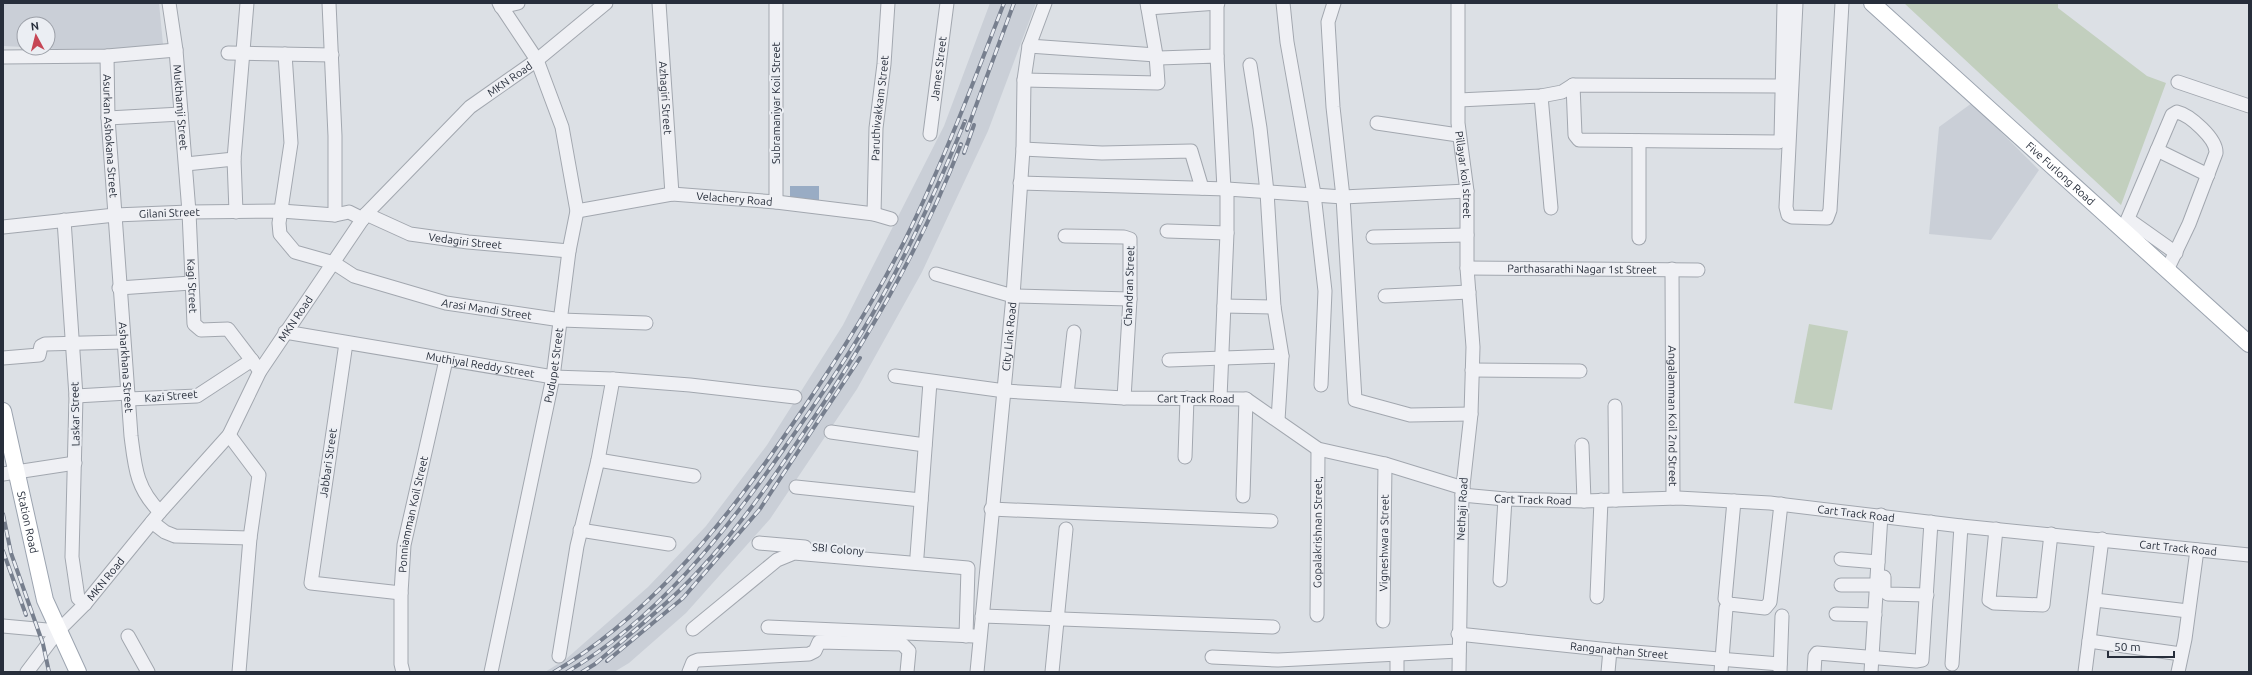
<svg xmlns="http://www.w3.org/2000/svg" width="2252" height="675" viewBox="0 0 2252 675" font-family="Ubuntu,sans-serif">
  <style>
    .built { fill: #cacfd7 }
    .green { fill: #c2cfbe }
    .water { fill: #99acc4 }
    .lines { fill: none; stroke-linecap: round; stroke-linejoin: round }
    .minor-casing { stroke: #a2a7af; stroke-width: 15 }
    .major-casing { stroke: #9ca4b0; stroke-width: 18 }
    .minor { stroke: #eff0f4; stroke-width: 13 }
    .major { stroke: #fff; stroke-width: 16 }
    .rail-casing { stroke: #777f8e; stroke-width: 4 }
    .rail { stroke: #ebeef3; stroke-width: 2.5; stroke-dasharray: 8; stroke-linecap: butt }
    .labels { text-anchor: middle; stroke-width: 4; stroke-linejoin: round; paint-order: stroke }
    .street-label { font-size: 11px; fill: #272e3b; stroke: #ebeef3 }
  </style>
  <rect width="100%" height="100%" fill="#dce0e5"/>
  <g class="built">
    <polygon points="3,3 159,3 164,55 38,48 48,48 48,24 24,24 24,47 3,46"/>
    <polygon points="990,3 1036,3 988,131 922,272 857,389 770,519 686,613 629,663 614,672 545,672 566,659 648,587 706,526 767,445 843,325 944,126"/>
    <polygon points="1972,103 2039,170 1991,240 1929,234 1939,127"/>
  </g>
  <g class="green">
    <polygon points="1904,3 2058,3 2058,8 2147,76 2166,83 2121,205"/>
    <polygon points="1809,324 1848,331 1832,410 1794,403"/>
  </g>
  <rect class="water" x="790" y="186" width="29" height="14"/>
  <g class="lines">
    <g class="minor-casing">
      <g id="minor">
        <path id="s1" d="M 169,3 L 176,50 L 189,212 L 194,324 L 201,330 L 228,329 L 260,371"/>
        <polyline points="329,3 335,136 335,215"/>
        <path id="s2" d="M 659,3 L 672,194"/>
        <polyline points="776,3 776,202"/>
        <polyline points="1217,3 1217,56"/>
        <polyline points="1283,3 1287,42 1314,194 1325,291 1321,385"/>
        <polyline points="1334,3 1328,22 1333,107 1343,197 1355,400 1410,415 1471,414"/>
        <path id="s3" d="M 1458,3 L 1458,123 L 1467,191 L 1467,268 L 1473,347 L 1471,414 L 1462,495 L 1459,672"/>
        <polyline points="1796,3 1786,207 1788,215 1792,217 1827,218 1830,210 1842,3"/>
        <polyline points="501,7 518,3"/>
        <polyline points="1148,8 1218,3"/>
        <polyline points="1029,46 1156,55 1159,58 1217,56 1224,189"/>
        <polyline points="228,53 332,55"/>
        <path id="s4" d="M 285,54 L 291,143 L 279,223 L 280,234 L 295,252 L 334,263 L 354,276 L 446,303 L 561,320 L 646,323"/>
        <path id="s5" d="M 107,56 L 108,118 L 131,436 C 135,467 136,488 160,512"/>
        <polyline points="3,57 107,56 176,50"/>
        <polyline points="1250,65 1260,128 1267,192 1274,307 1282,356 1278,420"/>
        <polyline points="1024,80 1158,83 1156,55 1147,3"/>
        <polyline points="2178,82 2249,106"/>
        <polyline points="1573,85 1575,135 1579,140 1779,142 1781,140 1784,3"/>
        <polyline points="1541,96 1551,208"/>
        <polyline points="1459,100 1541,96 1562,92 1573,85 1783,86"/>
        <polyline points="108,118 181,114"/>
        <polyline points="1377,123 1458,135"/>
        <path id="s6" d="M 930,134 L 947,3"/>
        <polyline points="1023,149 1102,153 1191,151 1202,188"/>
        <polyline points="2157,150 2208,175"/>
        <polyline points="186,164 234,159"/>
        <polyline points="1020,183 1227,189 1343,197 1467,191"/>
        <path id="s7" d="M 577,211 L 672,194 L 776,202 L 874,214 L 891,219"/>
        <polyline points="236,212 234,159 247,3"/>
        <path id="s8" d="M 366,214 L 410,234 L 468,242 L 569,251"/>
        <path id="s9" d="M 874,214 L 876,128 L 884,64 L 888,3"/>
        <polyline points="2128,219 2176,253"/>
        <polyline points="64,220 76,396 72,557 78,598 85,604"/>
        <path id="s10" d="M 3,227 L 115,215 L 189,212 L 281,211 L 335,215 L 349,212 L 363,219"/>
        <path d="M 2123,230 L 2172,115 L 2177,112 C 2190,115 2217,139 2216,153 L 2189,224 L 2167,270"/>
        <polyline points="1167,231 1227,233"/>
        <polyline points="1065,236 1124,237 1130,239 1130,299 1124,398"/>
        <polyline points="1373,237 1467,235"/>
        <polyline points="1639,238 1639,141"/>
        <path id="s11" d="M 1467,268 L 1698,270"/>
        <path id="s12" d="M 1672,269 L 1673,498"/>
        <polyline points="936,274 1013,296 1130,299"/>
        <polyline points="119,288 191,283"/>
        <polyline points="1385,296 1469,292"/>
        <polyline points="1224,306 1274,307"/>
        <path id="s13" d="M 285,332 L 553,377 L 613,379 L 690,385 L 795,397"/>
        <polyline points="346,343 311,583 401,593"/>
        <polyline points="3,358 39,355 41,346 45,344 123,342"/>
        <polyline points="1169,360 1282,356"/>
        <polyline points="1472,370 1580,371"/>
        <path id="s14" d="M 895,376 L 1005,391 L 1124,398 L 1246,399 L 1318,449 L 1385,464 L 1463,488"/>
        <polyline points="1067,394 1074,332"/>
        <polyline points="76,396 128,393"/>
        <polyline points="1220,398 1227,233 1227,189"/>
        <polyline points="129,399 197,396 252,360"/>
        <polyline points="1615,406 1616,500"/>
        <polyline points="831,432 925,445"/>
        <polyline points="229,435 259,475 250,538 239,672"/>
        <polyline points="1582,445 1584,501"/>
        <polyline points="1185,457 1187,398"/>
        <polyline points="598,460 694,476"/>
        <polyline points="3,474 75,463"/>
        <polyline points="796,487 921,500"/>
        <path id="s15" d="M 1462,495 L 1505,499 L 1584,501 L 1678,498 L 1770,503 L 1961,526 L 2249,555"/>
        <polyline points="1243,496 1246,399"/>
        <polyline points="1734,501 1725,599 1729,604 1765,608 1770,602 1781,504"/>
        <polyline points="991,509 1271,521"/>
        <polyline points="152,522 165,532 175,536 250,538"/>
        <polyline points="1996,529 1989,600 1994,603 2043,605 2051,534"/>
        <polyline points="580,530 669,544"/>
        <polyline points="759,543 805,547"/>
        <polyline points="917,556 930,382"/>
        <polyline points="1841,559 1878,562"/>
        <polyline points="1884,577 1884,591 1888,594 1927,595"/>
        <polyline points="1500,580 1505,499"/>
        <polyline points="1841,585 1877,585"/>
        <polyline points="1597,597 1601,500"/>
        <polyline points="2095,600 2188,611"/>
        <polyline points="1836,614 1875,615"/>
        <path id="s16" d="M 1317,615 L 1318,449"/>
        <polyline points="982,616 1273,627"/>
        <path id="s17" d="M 1383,621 L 1385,464"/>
        <polyline points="3,626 58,631"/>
        <polyline points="768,627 974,636"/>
        <polyline points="693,629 777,560 794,553 968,568 966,636"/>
        <path id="s18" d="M 1458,634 L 1610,650 L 1780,664"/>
        <polyline points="128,636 148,672"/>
        <polyline points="2089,641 2181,654"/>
        <polyline points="1397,655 1397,672"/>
        <polyline points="559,656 577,546 598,460 613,379"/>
        <polyline points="1212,657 1278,660 1459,651"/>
        <polyline points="1952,664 1961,526"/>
        <path id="s19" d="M 27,672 L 58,631 L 85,604 L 160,512 L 229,435 L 260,371 L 366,214 L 470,107 L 537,60 L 606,3"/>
        <path id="s20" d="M 403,672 L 401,664 L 401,593 L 404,545 L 446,360"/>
        <path id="s21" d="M 491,672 L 553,377 L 569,251 L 577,211 L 562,127 L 537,60 L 499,3"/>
        <polyline points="689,672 693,662 698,660 809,654 815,651 819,642 902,644 909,651 907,672"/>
        <path id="s22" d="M 977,672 L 1013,296 L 1023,149 L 1024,80 L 1029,46 L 1045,3"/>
        <polyline points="1052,672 1066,529"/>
        <polyline points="1608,672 1610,650"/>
        <polyline points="1721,672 1726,608"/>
        <polyline points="1780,672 1782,616"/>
        <polyline points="1814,672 1815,656 1817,653 1916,661 1922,660 1931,522"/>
        <polyline points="1871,672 1881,515"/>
        <polyline points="2085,672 2102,539"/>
        <polyline points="2178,672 2185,639 2197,550"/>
      </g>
    </g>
    <g class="major-casing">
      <g id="major">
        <path id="s23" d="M 1872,3 L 2249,344"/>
        <path id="s24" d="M 3,411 L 45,600 L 78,672"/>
      </g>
    </g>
    <use href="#minor" class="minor"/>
    <use href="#major" class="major"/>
    <g class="rail-casing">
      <g id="rail">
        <polyline points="967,130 1014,3"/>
        <polyline points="964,153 974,125"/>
        <polyline points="3,514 11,553 43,644 49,672"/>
        <polyline points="3,551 26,615"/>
        <polyline points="607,661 683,598 760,509 860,358"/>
        <path d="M 554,672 C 642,620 712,538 771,455 C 819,387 866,317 904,242 C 942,165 973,84 1004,3"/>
        <path d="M 567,672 C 656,620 724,534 783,450 C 817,401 852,352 881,299 C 913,242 940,182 965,121"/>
        <path d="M 582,672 L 595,664 C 623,640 653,616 680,590 C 726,545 764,492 800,438 C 864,346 921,249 961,144"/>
      </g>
    </g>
    <use href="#rail" class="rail"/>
  </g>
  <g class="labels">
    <g class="street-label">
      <text dy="4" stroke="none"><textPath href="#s6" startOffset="66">James Street</textPath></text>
      <text dy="4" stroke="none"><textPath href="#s19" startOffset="770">MKN Road</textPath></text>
      <text dy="4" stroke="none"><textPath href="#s2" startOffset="95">Azhagiri Street</textPath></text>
      <text transform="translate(776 103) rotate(-90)" y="4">Subramaniyar Koil Street</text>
      <text dy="4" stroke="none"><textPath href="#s1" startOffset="105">Mukthamji Street</textPath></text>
      <text dy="4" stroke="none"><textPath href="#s9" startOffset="106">Paruthivakkam Street</textPath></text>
      <text dy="4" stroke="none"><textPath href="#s5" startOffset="80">Asurkan Ashokana Street</textPath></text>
      <text dy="4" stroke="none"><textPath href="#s23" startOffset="254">Five Furlong Road</textPath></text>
      <text dy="4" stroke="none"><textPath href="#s3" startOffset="172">Pillayar koil street</textPath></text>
      <text dy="4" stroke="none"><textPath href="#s7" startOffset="159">Velachery Road</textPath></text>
      <text dy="4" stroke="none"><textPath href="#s10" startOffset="167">Gilani Street</textPath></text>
      <text dy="4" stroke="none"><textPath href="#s8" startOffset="104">Vedagiri Street</textPath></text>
      <text dy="4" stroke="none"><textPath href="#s11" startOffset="115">Parthasarathi Nagar 1st Street</textPath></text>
      <text dy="4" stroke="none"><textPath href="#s1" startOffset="284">Kagi Street</textPath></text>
      <text transform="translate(1129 286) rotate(-88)" y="4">Chandran Street</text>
      <text dy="4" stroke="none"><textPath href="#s4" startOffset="406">Arasi Mandi Street</textPath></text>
      <text dy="4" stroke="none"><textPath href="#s19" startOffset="446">MKN Road</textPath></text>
      <text dy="4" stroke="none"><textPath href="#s22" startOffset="337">City Link Road</textPath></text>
      <text dy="4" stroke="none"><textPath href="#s13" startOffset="198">Muthiyal Reddy Street</textPath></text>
      <text dy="4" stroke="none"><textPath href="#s21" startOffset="313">Pudupet Street</textPath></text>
      <text dy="4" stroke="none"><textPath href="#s5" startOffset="312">Asharkhana Street</textPath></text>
      <text transform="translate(171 396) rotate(-5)" y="4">Kazi Street</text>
      <text dy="4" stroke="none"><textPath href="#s14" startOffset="302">Cart Track Road</textPath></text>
      <text transform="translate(75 414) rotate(-91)" y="4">Laskar Street</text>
      <text dy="4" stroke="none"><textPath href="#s12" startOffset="147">Angalamman Koil 2nd Street</textPath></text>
      <text transform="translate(328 463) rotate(-82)" y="4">Jabbari Street</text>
      <text dy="4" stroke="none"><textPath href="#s15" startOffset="71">Cart Track Road</textPath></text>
      <text transform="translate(1462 509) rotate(-87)" y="4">Nethaji Road</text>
      <text dy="4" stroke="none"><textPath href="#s15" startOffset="395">Cart Track Road</textPath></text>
      <text dy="4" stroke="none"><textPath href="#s20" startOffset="159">Ponniamman Koil Street</textPath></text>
      <text dy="4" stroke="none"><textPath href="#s24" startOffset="114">Station Road</textPath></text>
      <text dy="4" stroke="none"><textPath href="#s16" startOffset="83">Gopalakrishnan Street,</textPath></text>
      <text dy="4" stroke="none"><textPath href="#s17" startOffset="78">Vigneshwara Street</textPath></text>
      <text dy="4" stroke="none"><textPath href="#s15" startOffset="719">Cart Track Road</textPath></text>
      <text transform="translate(838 549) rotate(5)" y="4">SBI Colony</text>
      <text dy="4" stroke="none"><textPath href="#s19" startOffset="122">MKN Road</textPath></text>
      <text dy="4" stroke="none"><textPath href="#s18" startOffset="162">Ranganathan Street</textPath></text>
    </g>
  </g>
  <rect width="2252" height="675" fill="none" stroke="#272e3b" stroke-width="8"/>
  <g transform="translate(36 36) rotate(353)"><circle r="19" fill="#ebeef3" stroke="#9da1a9"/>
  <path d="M0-3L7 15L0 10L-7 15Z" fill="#c64655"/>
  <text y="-6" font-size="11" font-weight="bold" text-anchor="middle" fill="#272e3b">N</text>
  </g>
  <path d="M2108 651v6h66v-6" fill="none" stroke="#272e3b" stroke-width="2"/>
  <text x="2114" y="651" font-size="12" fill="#272e3b" stroke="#ebeef3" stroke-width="3" paint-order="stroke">50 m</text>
</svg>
